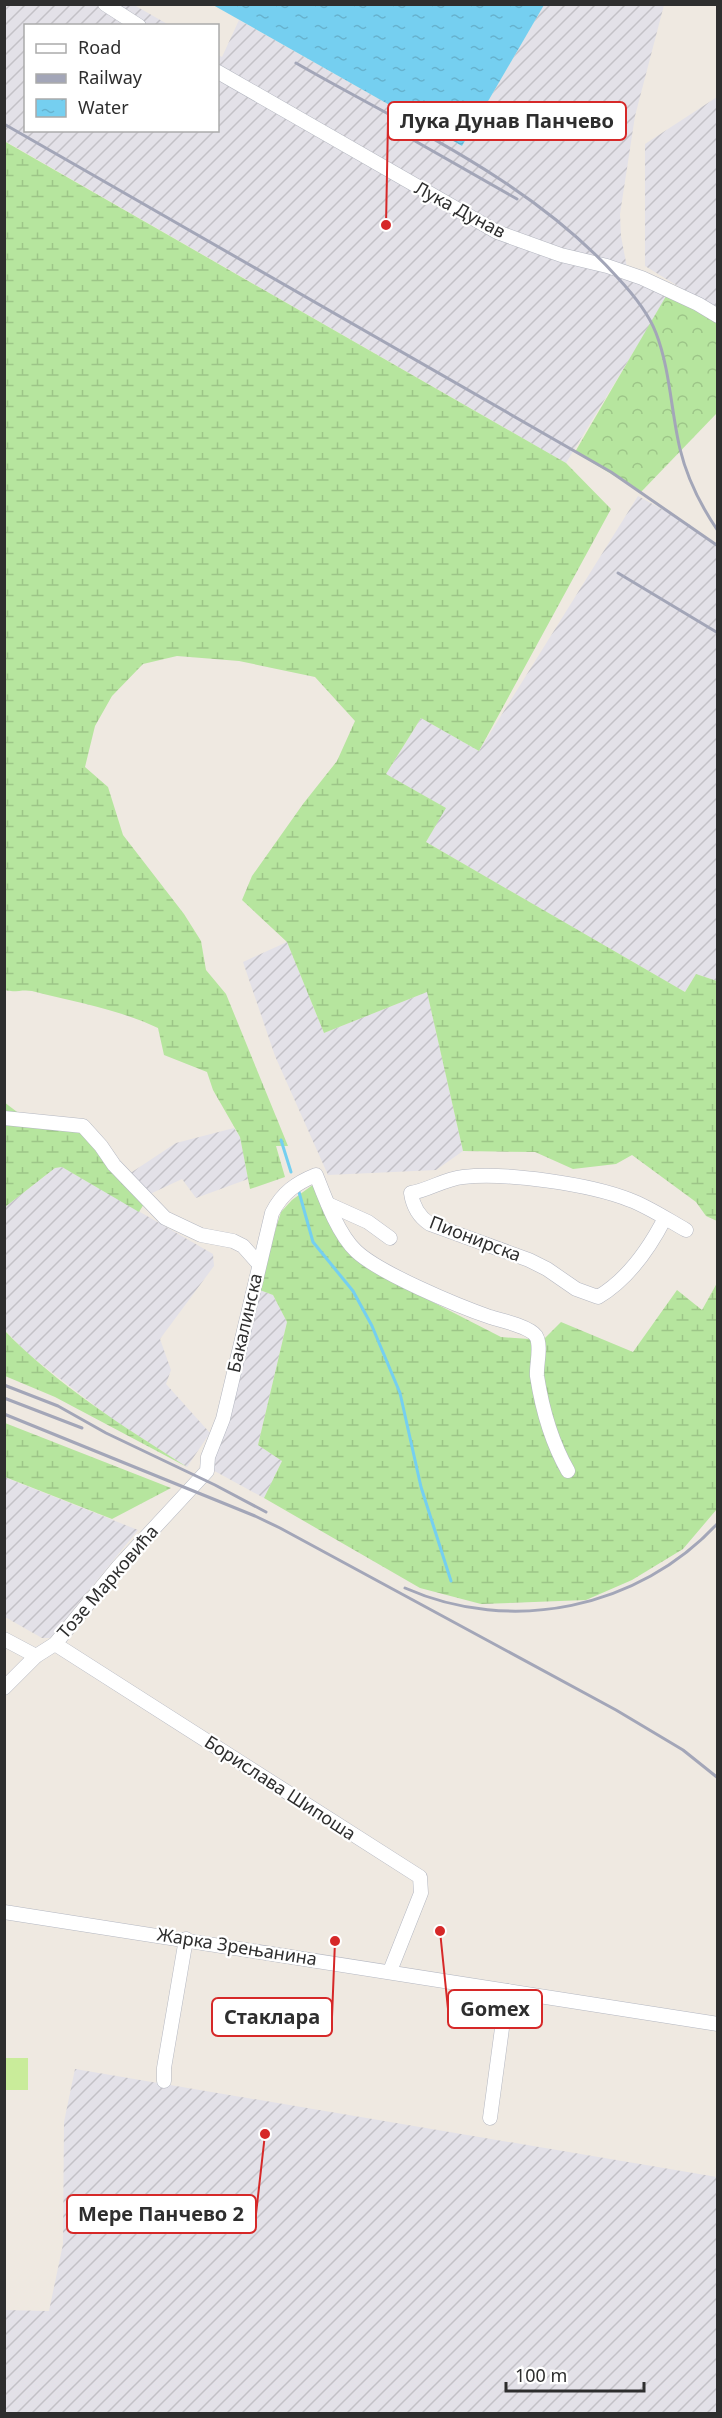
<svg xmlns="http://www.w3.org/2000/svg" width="722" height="2418" viewBox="0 0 722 2418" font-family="'Noto Sans',sans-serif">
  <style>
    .industrial { fill: url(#industrial-furrows) }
    .forest { fill: url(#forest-crowns) }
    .wetland { fill: url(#wetland-marsh) }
    .pitch { fill: #c9ec9a }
    .water { fill: url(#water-ripples) }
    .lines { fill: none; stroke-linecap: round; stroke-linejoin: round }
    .stream { stroke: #75cff0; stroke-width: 3 }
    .minor-casing { stroke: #b4b7c1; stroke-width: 15 }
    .minor { stroke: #fff; stroke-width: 14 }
    .rail { stroke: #a3a6b8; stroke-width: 3 }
    .labels { text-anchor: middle; stroke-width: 4.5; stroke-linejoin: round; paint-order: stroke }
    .street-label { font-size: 18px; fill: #2e2e2e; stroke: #fff }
    .leader { fill: none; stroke: #d62828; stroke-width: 2 }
    .callout-dot { fill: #d62828; stroke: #fff; stroke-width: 2 }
    .callout { fill: #fff; stroke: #d62828; stroke-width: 2 }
    .callout-label { font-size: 20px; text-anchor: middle; font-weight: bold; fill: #2e2e2e }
  </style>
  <defs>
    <pattern id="industrial-furrows" width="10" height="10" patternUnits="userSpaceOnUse" patternTransform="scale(1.5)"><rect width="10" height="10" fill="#e3e1e8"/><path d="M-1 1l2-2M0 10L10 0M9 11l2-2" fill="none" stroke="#c3c1c7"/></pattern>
    <pattern id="forest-crowns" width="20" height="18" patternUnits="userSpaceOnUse" patternTransform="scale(1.5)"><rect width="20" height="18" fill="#b6e59e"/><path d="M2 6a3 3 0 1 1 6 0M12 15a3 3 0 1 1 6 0" fill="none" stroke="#9dc588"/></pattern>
    <pattern id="wetland-marsh" width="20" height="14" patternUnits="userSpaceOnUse" patternTransform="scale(1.5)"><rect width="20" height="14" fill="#b6e59e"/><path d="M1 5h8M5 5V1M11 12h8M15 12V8" fill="none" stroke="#9dc588"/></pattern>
    <pattern id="water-ripples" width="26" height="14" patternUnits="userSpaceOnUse" patternTransform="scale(1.5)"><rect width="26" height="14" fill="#75cff0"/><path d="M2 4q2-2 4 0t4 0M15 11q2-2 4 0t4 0" fill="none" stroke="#66b2ce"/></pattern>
  </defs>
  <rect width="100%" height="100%" fill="#efe9e1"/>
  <g class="industrial">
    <polygon points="5,5 134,5 169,25 26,26 26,130 218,130 218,55 222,57 239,20 462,146 544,5 664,5 635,116 620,214 621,236 628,273 670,292 566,463 5,141"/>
    <polygon points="717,97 717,310 645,266 645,144"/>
    <polygon points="638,496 689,524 717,546 717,981 696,974 685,992 426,842 445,808 386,774 421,718 479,751"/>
    <polygon points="287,942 324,1033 427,992 463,1151 436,1170 328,1175 275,1056 243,962"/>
    <polygon points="234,1128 240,1137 248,1179 196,1198 182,1179 150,1194 129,1174 176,1143"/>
    <polygon points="62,1167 213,1254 214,1266 160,1339 171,1370 166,1384 210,1433 187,1467 112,1419 27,1353 5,1330 5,1207 55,1168"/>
    <polygon points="257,1289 273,1295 287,1322 258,1445 282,1461 264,1498 209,1468 221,1443"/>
    <polygon points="4,1477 138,1530 50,1638 42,1638 5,1617"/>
    <polygon points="75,2069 717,2177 717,2413 5,2414 5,2310 49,2311 63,2244 64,2122"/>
  </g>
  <polygon class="forest" points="669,291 717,319 717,413 641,492 575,452"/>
  <g class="wetland">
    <path d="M 4,141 L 566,463 L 611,509 L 479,751 L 421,718 L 386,774 L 446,808 L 426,842 L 685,992 L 696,974 L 717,981 L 717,1221 L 706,1216 L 696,1202 L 632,1155 L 616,1164 L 573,1169 L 535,1152 L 463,1151 L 427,992 L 324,1033 L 287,942 L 242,900 L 252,876 L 303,804 L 337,761 L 355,721 L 315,677 L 239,661 L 177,656 L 143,664 L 112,696 L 95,726 L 85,767 L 108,787 L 123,835 L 184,914 L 201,941 L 206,970 L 226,994 L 288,1146 L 276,1146 L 285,1177 L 250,1189 L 240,1137 L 213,1090 L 207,1072 L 164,1055 L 158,1028 C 118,1009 74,1002 32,991 C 22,989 14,993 5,990 Z"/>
    <polygon points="4,1102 25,1118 64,1123 91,1124 111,1154 150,1194 139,1212 62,1167 55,1168 5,1207"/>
    <polygon points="314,1184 355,1258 415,1293 501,1337 543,1340 561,1322 633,1352 677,1290 702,1310 717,1283 717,1509 683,1549 632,1580 586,1600 481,1604 420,1588 264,1498 282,1461 258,1445 287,1322 273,1295 257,1289 281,1212 292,1200"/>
    <path d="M 4,1330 C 57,1385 123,1426 187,1467 L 55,1397 L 5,1376 Z"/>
    <polygon points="5,1423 171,1488 112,1519 5,1477"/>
  </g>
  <polygon class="pitch" points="4,2058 28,2058 28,2090 5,2090"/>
  <polygon class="water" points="213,5 544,5 462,146"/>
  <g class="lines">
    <g class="stream">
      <polyline points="281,1140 291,1172"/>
      <polyline points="299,1192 313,1242 353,1291 372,1326 400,1393 421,1487 451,1581"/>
    </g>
    <g class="minor-casing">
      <g id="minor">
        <polyline points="105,4 139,26"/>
        <polyline points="218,72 497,232 561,255 607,266 642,278 698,304 718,316"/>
        <polyline points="4,1118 83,1126 101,1146 114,1165 165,1218 201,1235 233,1241 243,1246 259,1264"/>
        <polyline points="328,1204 368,1222 390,1238"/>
        <path d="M 665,1218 C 650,1247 627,1280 598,1297 L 576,1289 L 547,1269 L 529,1260 L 430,1224 C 419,1217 413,1207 411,1193 C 429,1190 444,1179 463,1177 C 505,1172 590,1184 630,1200 C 649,1207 668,1220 686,1230"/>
        <polyline points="4,1639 36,1656"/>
        <polyline points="55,1644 420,1877 421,1893 390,1971"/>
        <path d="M 4,1688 L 36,1656 L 55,1644 L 119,1566 L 207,1471 L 208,1457 L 223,1419 L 272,1213 C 282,1193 296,1183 316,1175 C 325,1198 338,1234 356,1251 C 379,1273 458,1306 490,1317 C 501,1320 530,1327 536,1336 C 542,1346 536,1365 537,1376 C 542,1408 552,1443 568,1471"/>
        <polyline points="4,1912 718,2024"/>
        <polyline points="164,2081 164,2068 186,1939"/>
        <polyline points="490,2118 507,1991"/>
      </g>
    </g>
    <use href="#minor" class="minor"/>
    <g class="rail">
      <path d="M 296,63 C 407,127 530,180 617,277 C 632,293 648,312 656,333 C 670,369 671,411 680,449 C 687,478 701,506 718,531"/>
      <polyline points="4,124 611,472 718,546"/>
      <polyline points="394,129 517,199"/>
      <polyline points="618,573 718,633"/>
      <polyline points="4,1385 58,1406 106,1433 215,1485 266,1512"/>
      <polyline points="4,1398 82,1428"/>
      <polyline points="4,1414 255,1516 280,1528 616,1710 683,1750 718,1778"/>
      <path d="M 405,1588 C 511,1635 639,1609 718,1523"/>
    </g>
  </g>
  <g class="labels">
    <g class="street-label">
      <text transform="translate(460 210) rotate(28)" y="6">Лука Дунав</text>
      <text transform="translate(475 1239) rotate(21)" y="6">Пионирска</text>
      <text transform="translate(245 1323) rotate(-77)" y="6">Бакалинска</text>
      <text transform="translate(108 1582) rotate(-49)" y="6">Тозе Марковића</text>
      <text transform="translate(280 1788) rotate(33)" y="6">Борислава Шипоша</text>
      <text transform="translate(237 1947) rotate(9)" y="6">Жарка Зрењанина</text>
    </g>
  </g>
  <path class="leader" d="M386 225L388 121M440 1931L448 2009M335 1941L332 2017M265 2134L256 2214"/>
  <g class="callout-dot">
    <circle cx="386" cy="225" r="6"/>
    <circle cx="440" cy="1931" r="6"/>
    <circle cx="335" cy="1941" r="6"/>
    <circle cx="265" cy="2134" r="6"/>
  </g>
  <g class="callout">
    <rect x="388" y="102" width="238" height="38" rx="6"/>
    <rect x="448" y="1990" width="94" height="38" rx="6"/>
    <rect x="212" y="1998" width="120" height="38" rx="6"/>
    <rect x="67" y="2195" width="189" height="38" rx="6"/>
  </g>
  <g class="callout-label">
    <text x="507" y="128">Лука Дунав Панчево</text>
    <text x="495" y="2016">Gomex</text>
    <text x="272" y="2024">Стаклара</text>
    <text x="161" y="2221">Мере Панчево 2</text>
  </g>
  <rect width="722" height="2418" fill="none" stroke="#2e2e2e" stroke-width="12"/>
  <rect x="24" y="24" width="195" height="108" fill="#ffffff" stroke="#ababab" stroke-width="1.5"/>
  <rect x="36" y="44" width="30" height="9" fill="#ffffff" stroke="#ababab" stroke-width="1.5"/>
  <text x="78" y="54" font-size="18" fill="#2e2e2e">Road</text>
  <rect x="36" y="74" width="30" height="9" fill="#a3a6b8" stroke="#ababab" stroke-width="1.5"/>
  <text x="78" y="84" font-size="18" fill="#2e2e2e">Railway</text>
  <rect x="36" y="99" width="30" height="18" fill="url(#water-ripples)" stroke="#ababab" stroke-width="1.5"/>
  <text x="78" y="114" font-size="18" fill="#2e2e2e">Water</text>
  <path d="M506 2382v9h138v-9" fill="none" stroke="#2e2e2e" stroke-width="3"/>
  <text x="515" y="2382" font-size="18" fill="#2e2e2e" stroke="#ffffff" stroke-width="4.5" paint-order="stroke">100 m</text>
</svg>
